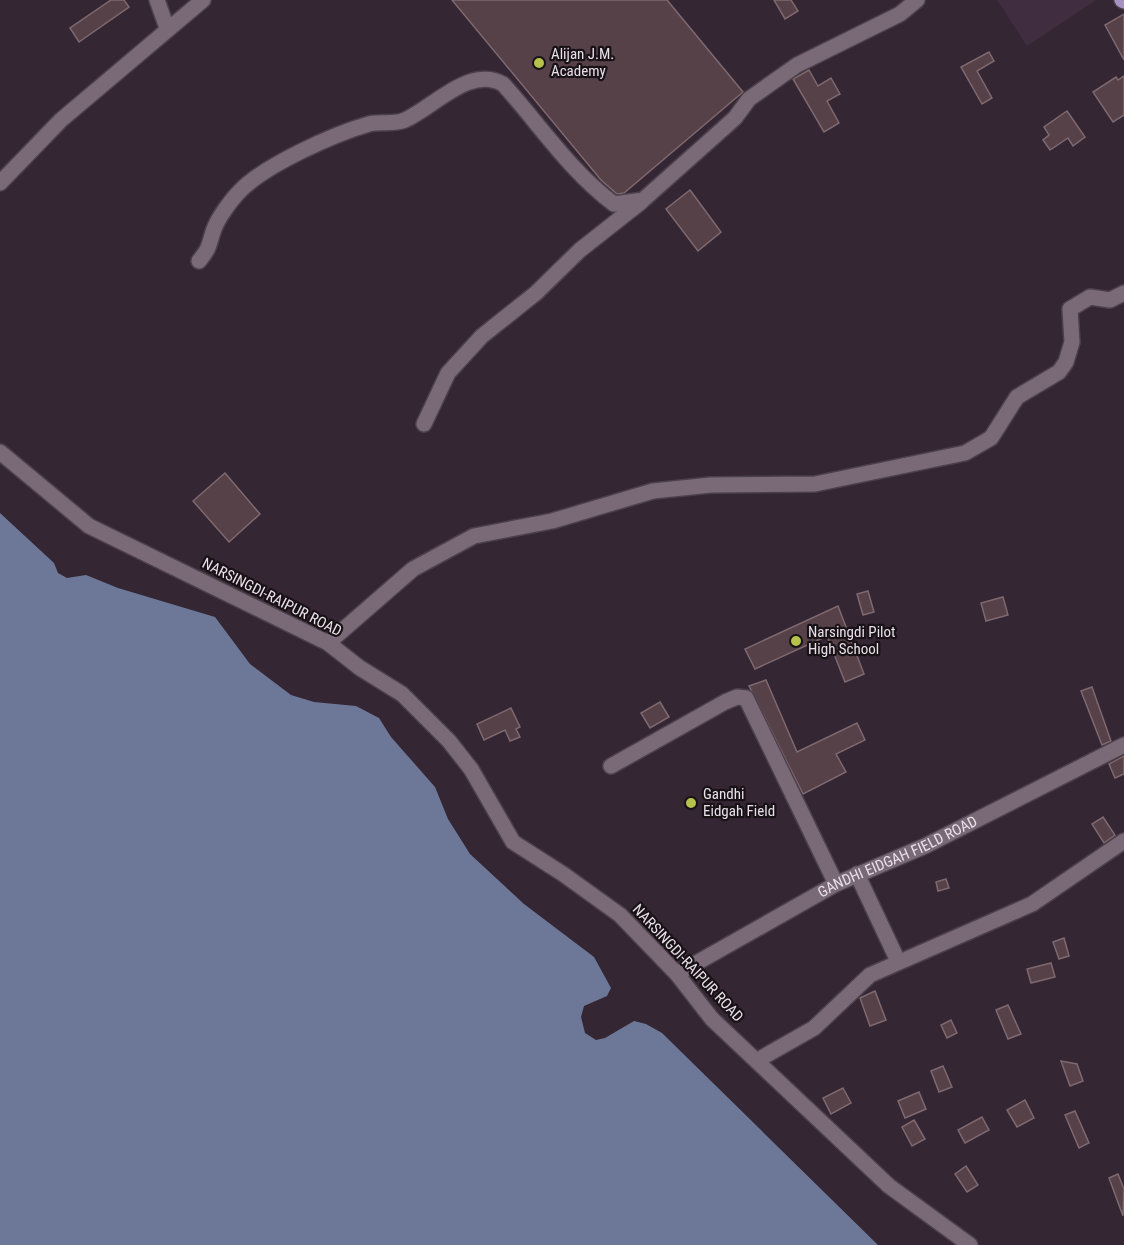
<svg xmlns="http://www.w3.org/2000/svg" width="1124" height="1245" viewBox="0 0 1124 1245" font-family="'Roboto Condensed',sans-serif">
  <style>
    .built { fill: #402d3f }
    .water { fill: #6d7898 }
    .building { fill: #554147; stroke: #7f6970; stroke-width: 1.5 }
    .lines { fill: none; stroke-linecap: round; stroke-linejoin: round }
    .minor-casing { stroke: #4c414b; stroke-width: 18 }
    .major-casing { stroke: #4c414b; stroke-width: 18 }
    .minor { stroke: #7a6a78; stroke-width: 15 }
    .major { stroke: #a792c2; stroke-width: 15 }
    .poi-dot { fill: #b6c249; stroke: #181217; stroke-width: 2 }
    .labels { text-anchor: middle; stroke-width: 4.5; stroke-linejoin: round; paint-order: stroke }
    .poi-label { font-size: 15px; fill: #e9e0e8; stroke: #181217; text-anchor: start }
    .street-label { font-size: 15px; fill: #e9e0e8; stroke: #181217 }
  </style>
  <rect width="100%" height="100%" fill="#342633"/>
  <polygon class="built" points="997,0 1096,0 1027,46"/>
  <polygon class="water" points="0,513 54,563 58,573 67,578 86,575 118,588 215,617 250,664 291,695 314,702 356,706 379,718 391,737 435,787 448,819 470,854 524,904 594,957 611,988 607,996 584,1006 581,1017 585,1033 596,1040 605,1038 634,1021 646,1024 662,1033 878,1245 0,1245"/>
  <g class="building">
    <polygon points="111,0 124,0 129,7 79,42 70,28"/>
    <polygon points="452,0 667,0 743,92 624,193 617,194 601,180"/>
    <polygon points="774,0 791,0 798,11 785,19"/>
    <polygon points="1124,14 1124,60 1105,25"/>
    <polygon points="989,52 994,61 977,71 992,98 982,104 961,67"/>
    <polygon points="809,70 818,86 831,78 840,94 827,101 839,123 824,132 793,79"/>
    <polygon points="1124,76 1124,115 1113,122 1093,92 1116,77 1118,80"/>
    <polygon points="1067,111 1085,137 1073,146 1068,138 1050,150 1043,140 1049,135 1044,127"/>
    <polygon points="690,190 721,232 698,251 666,209"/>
    <polygon points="225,473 260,514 229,542 193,501"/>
    <polygon points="868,591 874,612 863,615 857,594"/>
    <polygon points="1003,597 1008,615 986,621 981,603"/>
    <polygon points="838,606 864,674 845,682 827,636 755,669 745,649"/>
    <polygon points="766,680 797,752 857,723 865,740 836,754 846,772 803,794 749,686"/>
    <polygon points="1092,687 1111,741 1102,745 1081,691"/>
    <polygon points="660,702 669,717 650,728 641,713"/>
    <polygon points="511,708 520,727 516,729 520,737 510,741 505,730 484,740 477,724"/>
    <polygon points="1124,756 1124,774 1115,778 1109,764"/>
    <polygon points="1103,817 1115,835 1104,843 1092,824"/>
    <polygon points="946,879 949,888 938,891 936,882"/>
    <polygon points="1064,938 1069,956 1059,959 1053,942"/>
    <polygon points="1051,963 1055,977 1031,983 1027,969"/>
    <polygon points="875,991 886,1020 870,1026 860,998"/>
    <polygon points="1008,1005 1021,1034 1008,1039 996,1010"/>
    <polygon points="951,1020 957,1033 947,1038 941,1025"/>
    <polygon points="1061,1061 1077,1064 1083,1081 1070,1086"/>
    <polygon points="943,1066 952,1087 939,1092 931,1071"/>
    <polygon points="843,1088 851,1103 831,1114 823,1098"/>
    <polygon points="919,1092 926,1109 905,1118 898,1101"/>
    <polygon points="1025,1100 1034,1118 1017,1127 1007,1110"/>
    <polygon points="1075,1111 1089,1143 1079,1148 1065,1115"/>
    <polygon points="982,1117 989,1130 965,1143 958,1130"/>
    <polygon points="914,1120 925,1139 912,1146 902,1127"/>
    <polygon points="966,1166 978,1185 967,1192 955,1174"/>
    <polygon points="1118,1174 1124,1189 1123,1216 1109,1178"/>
  </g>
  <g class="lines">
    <g class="minor-casing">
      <g id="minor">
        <polyline points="157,0 167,28"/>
        <polyline points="0,183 61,120 203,0"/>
        <path d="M 199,261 C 211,246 208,246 214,229 C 218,218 231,200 240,191 C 265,165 334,134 369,124 C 381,121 393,125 405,120 C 434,107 470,65 503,84 C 540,125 569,170 614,204 L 643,200 L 735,118 L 749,99 L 797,65 L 900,14 L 917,0"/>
        <polyline points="424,424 448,373 482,336 536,293 580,250 641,202"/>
        <polyline points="0,452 89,526 328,643 360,668 402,694 449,741 471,769 513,842 563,874 620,915 677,974 712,1019 889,1186 970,1245"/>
        <polyline points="328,643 413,569 474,536 552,521 653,491 711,485 815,484 965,453 991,438 1017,397 1059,372 1066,362 1072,342 1070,309 1090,297 1110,300 1124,293"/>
        <polyline points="611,766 725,702 737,697 746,698 836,884"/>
        <polyline points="857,874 898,961"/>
        <path id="s1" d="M 677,974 L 836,884 L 925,846 L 1124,745"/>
        <polyline points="758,1060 814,1028 870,975 1032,904 1124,841"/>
      </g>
    </g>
    <g class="major-casing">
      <polyline id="major" points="1122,0 1124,1"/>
    </g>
    <use href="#minor" class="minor"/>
    <use href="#major" class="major"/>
  </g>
  <g class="poi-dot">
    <circle cx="539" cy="63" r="6"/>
    <circle cx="796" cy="641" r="6"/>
    <circle cx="691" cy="803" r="6"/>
  </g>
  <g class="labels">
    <g class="poi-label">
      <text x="551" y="59">Alijan J.M.<tspan x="551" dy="17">Academy</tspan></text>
      <text x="808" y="637">Narsingdi Pilot<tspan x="808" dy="17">High School</tspan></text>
      <text x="703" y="799">Gandhi<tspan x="703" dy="17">Eidgah Field</tspan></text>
    </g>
    <g class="street-label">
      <text transform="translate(272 597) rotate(27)" y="5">NARSINGDI-RAIPUR ROAD</text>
      <text dy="5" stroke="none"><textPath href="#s1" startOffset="250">GANDHI EIDGAH FIELD ROAD</textPath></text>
      <text transform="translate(688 963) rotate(47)" y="5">NARSINGDI-RAIPUR ROAD</text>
    </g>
  </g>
</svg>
